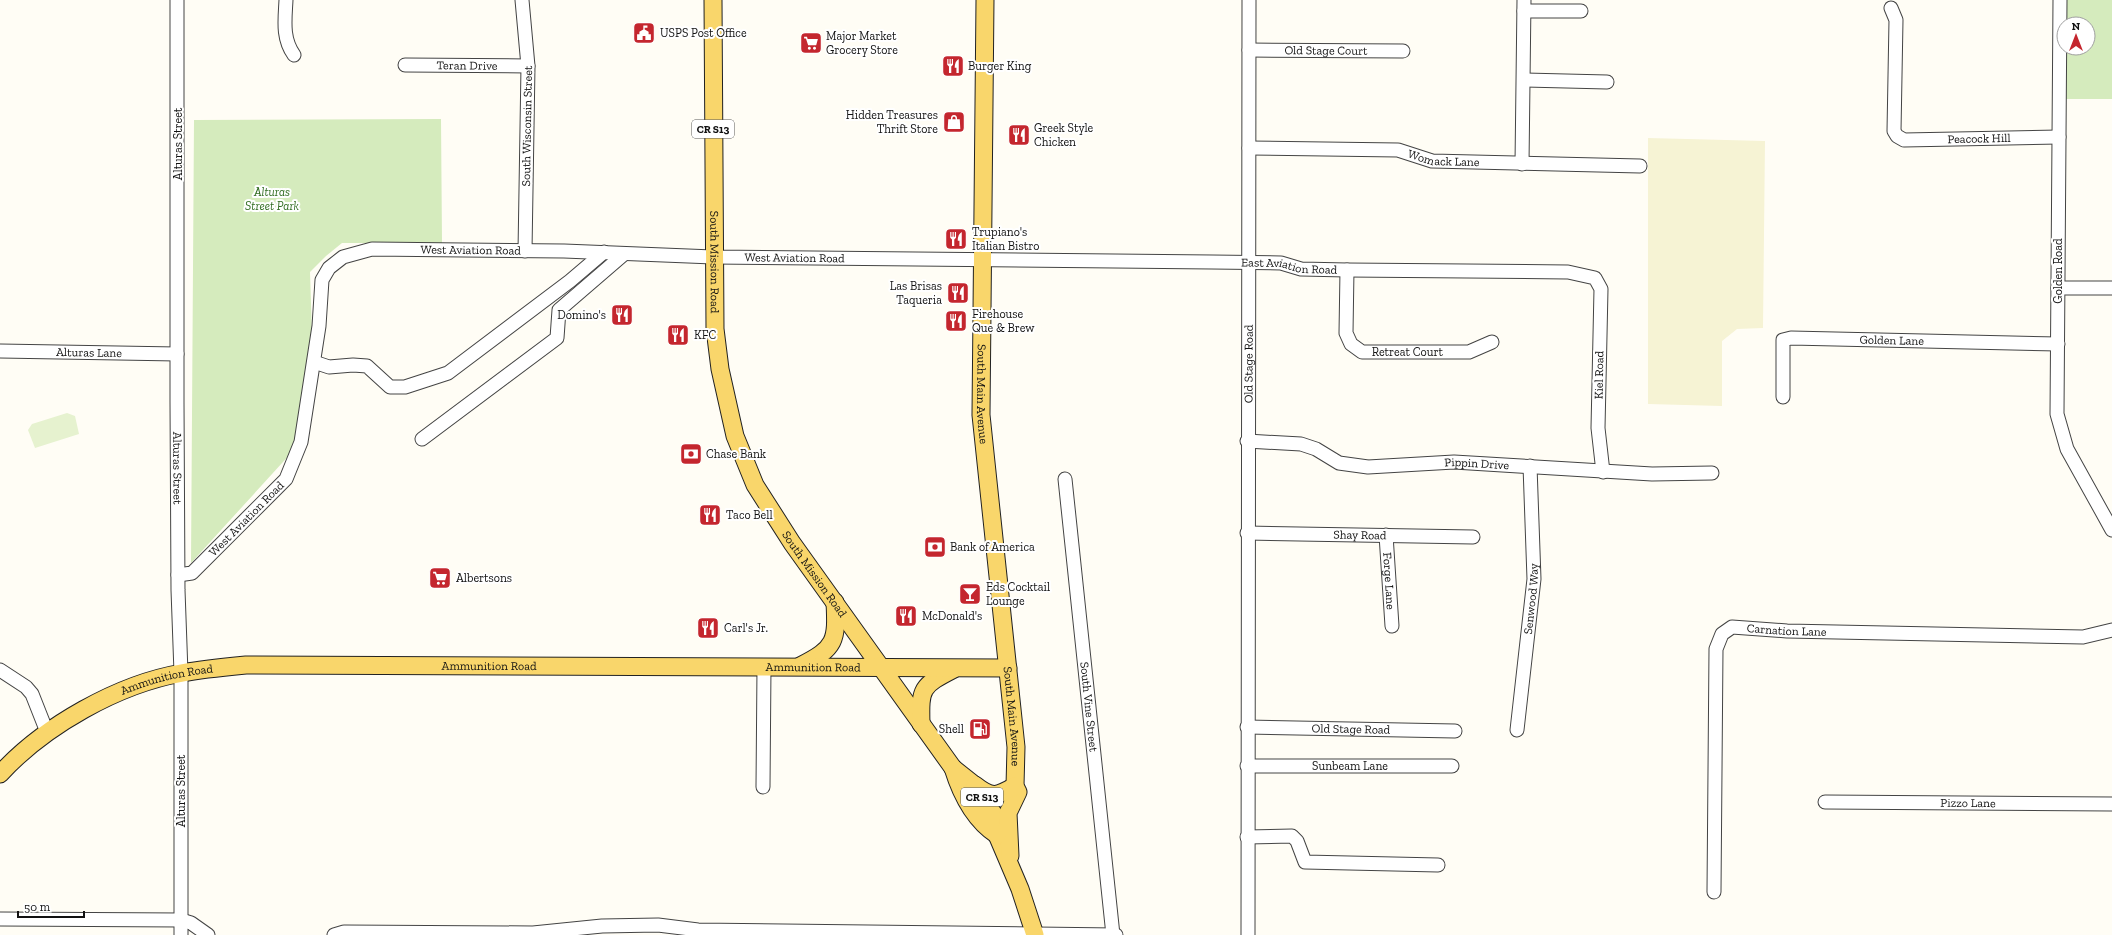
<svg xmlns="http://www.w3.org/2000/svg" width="2112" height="935" viewBox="0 0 2112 935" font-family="'Zilla Slab',serif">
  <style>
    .farmland { fill: #f6f3d4 }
    .green { fill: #d5ebbd; fill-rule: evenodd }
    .pitch { fill: #e6f2cf }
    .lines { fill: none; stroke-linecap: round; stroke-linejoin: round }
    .minor-casing { stroke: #444; stroke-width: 15 }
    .major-casing { stroke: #222; stroke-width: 19 }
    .minor { stroke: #fff; stroke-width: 13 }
    .major { stroke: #f9d66b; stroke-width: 17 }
    .labels { text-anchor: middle; stroke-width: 4; stroke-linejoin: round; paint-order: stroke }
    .shield { fill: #fff; stroke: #585858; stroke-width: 1 }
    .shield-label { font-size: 11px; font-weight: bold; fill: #111 }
    .poi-label { font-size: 12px; fill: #111; stroke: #fff; text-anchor: start }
    .street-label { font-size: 12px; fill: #111; stroke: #fff }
    .park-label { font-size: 12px; font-style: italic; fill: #2f6b1f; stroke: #fff }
  </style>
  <rect width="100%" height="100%" fill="#fffdf5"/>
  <polygon class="farmland" points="1648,138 1765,141 1763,328 1737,329 1722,341 1722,406 1648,404"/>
  <g class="green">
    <path d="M 2060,0 L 2112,0 L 2112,99 L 2059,99 ZM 2064,24 L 2088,24 L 2088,48 L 2064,48 Z"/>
    <polygon points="441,119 442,243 342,243 326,256 310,272 312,335 293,451 191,563 194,120"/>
  </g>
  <polygon class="pitch" points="67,413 75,416 79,434 35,448 28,430 32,424"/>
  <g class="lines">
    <g class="minor-casing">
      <g id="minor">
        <path id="s1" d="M 177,0 L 177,402 L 178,590 L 181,673 L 181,935"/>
        <path d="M 286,0 C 285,20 282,38 294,55"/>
        <polyline points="522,0 528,66 525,251"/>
        <polyline points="2060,0 2057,414 2067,449 2112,530"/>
        <path id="s2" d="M 1891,8 L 1896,20 L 1894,131 L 1897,136 L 1904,140 L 2059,137"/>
        <polyline points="1524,11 1581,11"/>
        <path id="s3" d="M 1249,50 L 1403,51"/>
        <path id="s4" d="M 405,65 L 528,66"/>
        <polyline points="1525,80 1607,82"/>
        <path id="s5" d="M 1249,148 L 1398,150 L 1432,161 L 1640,166"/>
        <polyline points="1522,164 1524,0"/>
        <path id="s6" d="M 1347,270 L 1346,333 L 1351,344 L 1362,352 L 1469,352 L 1492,342"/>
        <polyline points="2058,288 2112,288"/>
        <path id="s7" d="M 0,351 L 177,354"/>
        <polyline points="314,362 329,367 353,365 367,366 390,387 405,387 448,373 570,281 604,252"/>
        <path id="s8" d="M 1783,397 L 1783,340 L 1791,338 L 2058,344"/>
        <polyline points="422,439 557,338 559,310 624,254"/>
        <path id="s9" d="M 1247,441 L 1301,444 L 1316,449 L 1339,463 L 1368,467 L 1454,462 L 1652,474 L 1712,473"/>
        <path id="s10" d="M 1065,479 L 1113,935"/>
        <path id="s11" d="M 1247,533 L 1473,537"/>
        <path id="s12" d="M 1386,535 L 1392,626"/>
        <path id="s13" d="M 178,575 L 192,573 L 286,479 L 301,442 L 319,326 L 322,280 L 329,268 L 343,257 L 372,249 L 564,251 L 713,257 L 1212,262 L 1281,263 L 1301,269 L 1347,270 L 1568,272 L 1595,278 L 1601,289 L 1598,428 L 1603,472"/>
        <polyline points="0,670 26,687 32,694 47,732"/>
        <path id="s14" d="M 1247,727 L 1455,731"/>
        <path id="s15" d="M 1517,730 L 1534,579 L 1530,466"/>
        <path id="s16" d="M 1247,766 L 1452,766"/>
        <polyline points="763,787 764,667"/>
        <path id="s17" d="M 1825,802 L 2112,804"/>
        <polyline points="1247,837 1292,836 1297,841 1305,862 1438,865"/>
        <path id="s18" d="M 1714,892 L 1716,649 L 1722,634 L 1732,627 L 1787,631 L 2083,637 L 2112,630"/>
        <polyline points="0,919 181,920 191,923 208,935"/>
        <polyline points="334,935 344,932 533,933 602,926 658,925 698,930 1116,935"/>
        <path id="s19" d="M 1248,935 L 1249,0"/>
      </g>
    </g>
    <g class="major-casing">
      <g id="major">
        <path id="s20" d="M 713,0 L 715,329 L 720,369 L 735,436 L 755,485 L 792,543 L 953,768 L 973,784 L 995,816 L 997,835 L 1020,889 L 1035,935"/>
        <path id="s21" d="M 985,0 L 981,415 L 1016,747 L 1015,786 L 1018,792 L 1008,813 L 1010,856"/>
        <path d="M 800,666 C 836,648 837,641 835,602"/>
        <path d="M 921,724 C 920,688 921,686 954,669"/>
        <path d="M 953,768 C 961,794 974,820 997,835"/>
        <path id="s22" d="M 0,774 C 44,726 118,684 182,673 C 203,669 225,667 246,665 L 1008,668"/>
        <path d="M 975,785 C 993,799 997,796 1015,786"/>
      </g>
    </g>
    <use href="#minor" class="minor"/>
    <use href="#major" class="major"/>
  </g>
  <defs>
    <g id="civic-square" transform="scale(1.15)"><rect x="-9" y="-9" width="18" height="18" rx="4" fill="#c4262e" stroke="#fff"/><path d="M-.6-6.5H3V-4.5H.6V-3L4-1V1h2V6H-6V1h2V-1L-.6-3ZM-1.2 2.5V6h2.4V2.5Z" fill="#fff"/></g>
    <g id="supermarket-square" transform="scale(1.15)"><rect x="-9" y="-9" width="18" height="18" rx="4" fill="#c4262e" stroke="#fff"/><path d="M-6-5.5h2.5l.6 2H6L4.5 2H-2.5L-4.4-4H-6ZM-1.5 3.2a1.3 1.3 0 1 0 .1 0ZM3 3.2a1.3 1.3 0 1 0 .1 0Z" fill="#fff"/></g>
    <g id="restaurant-square" transform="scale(1.15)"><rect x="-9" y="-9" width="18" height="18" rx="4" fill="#c4262e" stroke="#fff"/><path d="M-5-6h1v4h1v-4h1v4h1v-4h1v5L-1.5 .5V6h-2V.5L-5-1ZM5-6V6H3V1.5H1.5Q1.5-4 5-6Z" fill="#fff"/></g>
    <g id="shop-square" transform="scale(1.15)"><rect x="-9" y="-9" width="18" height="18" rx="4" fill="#c4262e" stroke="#fff"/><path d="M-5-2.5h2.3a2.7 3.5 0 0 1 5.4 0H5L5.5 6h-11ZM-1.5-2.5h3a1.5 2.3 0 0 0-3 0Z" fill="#fff"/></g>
    <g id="bank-square" transform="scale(1.15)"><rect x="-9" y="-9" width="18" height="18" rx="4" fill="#c4262e" stroke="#fff"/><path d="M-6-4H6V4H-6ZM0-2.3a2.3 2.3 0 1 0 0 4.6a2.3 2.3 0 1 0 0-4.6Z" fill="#fff"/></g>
    <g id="bar-square" transform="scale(1.15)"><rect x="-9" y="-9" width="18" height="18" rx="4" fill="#c4262e" stroke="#fff"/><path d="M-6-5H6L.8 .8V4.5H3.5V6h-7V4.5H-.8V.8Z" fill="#fff"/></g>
    <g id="fuel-square" transform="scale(1.15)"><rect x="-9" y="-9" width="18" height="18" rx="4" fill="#c4262e" stroke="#fff"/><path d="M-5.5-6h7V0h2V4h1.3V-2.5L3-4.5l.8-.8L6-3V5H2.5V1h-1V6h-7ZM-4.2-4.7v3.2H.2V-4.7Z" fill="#fff"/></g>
  </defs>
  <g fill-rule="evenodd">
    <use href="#civic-square" x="644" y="33"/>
    <use href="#supermarket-square" x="811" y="43"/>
    <use href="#restaurant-square" x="953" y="66"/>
    <use href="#shop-square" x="954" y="122"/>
    <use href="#restaurant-square" x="1019" y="135"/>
    <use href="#restaurant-square" x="956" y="239"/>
    <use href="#restaurant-square" x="958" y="293"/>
    <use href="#restaurant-square" x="622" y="315"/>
    <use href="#restaurant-square" x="956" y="321"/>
    <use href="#restaurant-square" x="678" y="335"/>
    <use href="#bank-square" x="691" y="454"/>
    <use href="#restaurant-square" x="710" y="515"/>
    <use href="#bank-square" x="935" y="547"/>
    <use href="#supermarket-square" x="440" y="578"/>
    <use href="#bar-square" x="970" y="594"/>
    <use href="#restaurant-square" x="906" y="616"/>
    <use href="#restaurant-square" x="708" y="628"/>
    <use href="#fuel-square" x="980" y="729"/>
  </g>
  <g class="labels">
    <g class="shield">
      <rect x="692" y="120" width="42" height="18" rx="3"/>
      <rect x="961" y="788" width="42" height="18" rx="3"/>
    </g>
    <g class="shield-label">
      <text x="713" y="133">CR S13</text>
      <text x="982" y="801">CR S13</text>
    </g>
    <g class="poi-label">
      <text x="660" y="37">USPS Post Office</text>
      <text x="826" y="40">Major Market<tspan x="826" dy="14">Grocery Store</tspan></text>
      <text x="968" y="70">Burger King</text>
      <text x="938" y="119" text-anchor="end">Hidden Treasures<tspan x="938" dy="14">Thrift Store</tspan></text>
      <text x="1034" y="132">Greek Style<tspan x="1034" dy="14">Chicken</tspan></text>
      <text x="972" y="236">Trupiano's<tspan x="972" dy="14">Italian Bistro</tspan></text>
      <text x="942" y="290" text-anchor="end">Las Brisas<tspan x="942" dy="14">Taqueria</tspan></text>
      <text x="972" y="318">Firehouse<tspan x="972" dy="14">Que &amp; Brew</tspan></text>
      <text x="606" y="319" text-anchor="end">Domino's</text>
      <text x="694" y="339">KFC</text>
      <text x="706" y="458">Chase Bank</text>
      <text x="726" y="519">Taco Bell</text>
      <text x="950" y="551">Bank of America</text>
      <text x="456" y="582">Albertsons</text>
      <text x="986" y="591">Eds Cocktail<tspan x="986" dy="14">Lounge</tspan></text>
      <text x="922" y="620">McDonald's</text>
      <text x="724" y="632">Carl's Jr.</text>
      <text x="964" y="733" text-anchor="end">Shell</text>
    </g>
    <g class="street-label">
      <text dy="4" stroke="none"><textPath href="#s3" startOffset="77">Old Stage Court</textPath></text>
      <text dy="4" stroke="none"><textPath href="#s4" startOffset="62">Teran Drive</textPath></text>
      <text transform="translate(527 126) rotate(-89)" y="4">South Wisconsin Street</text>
      <text dy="4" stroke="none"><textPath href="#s2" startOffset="213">Peacock Hill</textPath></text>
      <text transform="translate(178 144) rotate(-90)" y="4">Alturas Street</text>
      <text dy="4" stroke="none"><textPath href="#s5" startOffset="196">Womack Lane</textPath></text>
      <text dy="4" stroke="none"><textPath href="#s13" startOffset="511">West Aviation Road</textPath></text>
      <text dy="4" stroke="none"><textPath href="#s13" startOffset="835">West Aviation Road</textPath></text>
      <text dy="4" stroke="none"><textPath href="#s20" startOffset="262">South Mission Road</textPath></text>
      <text dy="4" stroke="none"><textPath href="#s13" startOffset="1330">East Aviation Road</textPath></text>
      <text transform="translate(2058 271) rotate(-90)" y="4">Golden Road</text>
      <text dy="4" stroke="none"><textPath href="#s8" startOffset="166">Golden Lane</textPath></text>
      <text dy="4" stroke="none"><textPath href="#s6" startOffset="134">Retreat Court</textPath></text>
      <text dy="4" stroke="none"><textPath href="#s7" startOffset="89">Alturas Lane</textPath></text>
      <text dy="4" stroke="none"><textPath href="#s19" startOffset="571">Old Stage Road</textPath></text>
      <text transform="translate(1599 375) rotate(-89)" y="4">Kiel Road</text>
      <text dy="4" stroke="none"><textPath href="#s21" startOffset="394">South Main Avenue</textPath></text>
      <text dy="4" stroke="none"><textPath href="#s9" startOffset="235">Pippin Drive</textPath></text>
      <text dy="4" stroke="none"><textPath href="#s1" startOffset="468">Alturas Street</textPath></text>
      <text dy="4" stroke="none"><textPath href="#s13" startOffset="91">West Aviation Road</textPath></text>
      <text dy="4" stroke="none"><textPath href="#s11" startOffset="113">Shay Road</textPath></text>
      <text dy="4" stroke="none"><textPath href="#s20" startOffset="598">South Mission Road</textPath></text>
      <text dy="4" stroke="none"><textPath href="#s12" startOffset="46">Forge Lane</textPath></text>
      <text dy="4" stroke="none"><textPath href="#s15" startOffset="132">Senwood Way</textPath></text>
      <text dy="4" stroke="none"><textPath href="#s18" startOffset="326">Carnation Lane</textPath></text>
      <text dy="4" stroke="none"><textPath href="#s22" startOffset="519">Ammunition Road</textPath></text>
      <text dy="4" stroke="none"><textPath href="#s22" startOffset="843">Ammunition Road</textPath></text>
      <text dy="4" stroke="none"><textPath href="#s22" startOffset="195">Ammunition Road</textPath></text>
      <text dy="4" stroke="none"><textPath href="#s10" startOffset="229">South Vine Street</textPath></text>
      <text dy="4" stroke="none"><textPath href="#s21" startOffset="718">South Main Avenue</textPath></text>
      <text dy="4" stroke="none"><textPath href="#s14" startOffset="104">Old Stage Road</textPath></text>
      <text dy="4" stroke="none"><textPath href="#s16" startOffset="103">Sunbeam Lane</textPath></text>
      <text transform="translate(181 791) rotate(-90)" y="4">Alturas Street</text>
      <text dy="4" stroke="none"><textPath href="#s17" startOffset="143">Pizzo Lane</textPath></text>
    </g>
    <g class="park-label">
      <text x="272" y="196">Alturas<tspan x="272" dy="14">Street Park</tspan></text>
    </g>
  </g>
  <g transform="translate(2076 36)"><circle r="19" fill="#ffffff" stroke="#a0a0a0"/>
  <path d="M0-3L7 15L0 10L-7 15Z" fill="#c4262e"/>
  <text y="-6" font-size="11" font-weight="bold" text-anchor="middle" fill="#111111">N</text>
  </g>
  <path d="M18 911v6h66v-6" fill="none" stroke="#111111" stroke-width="2"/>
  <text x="24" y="911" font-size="12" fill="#111111" stroke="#ffffff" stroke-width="3" paint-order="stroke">50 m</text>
</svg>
